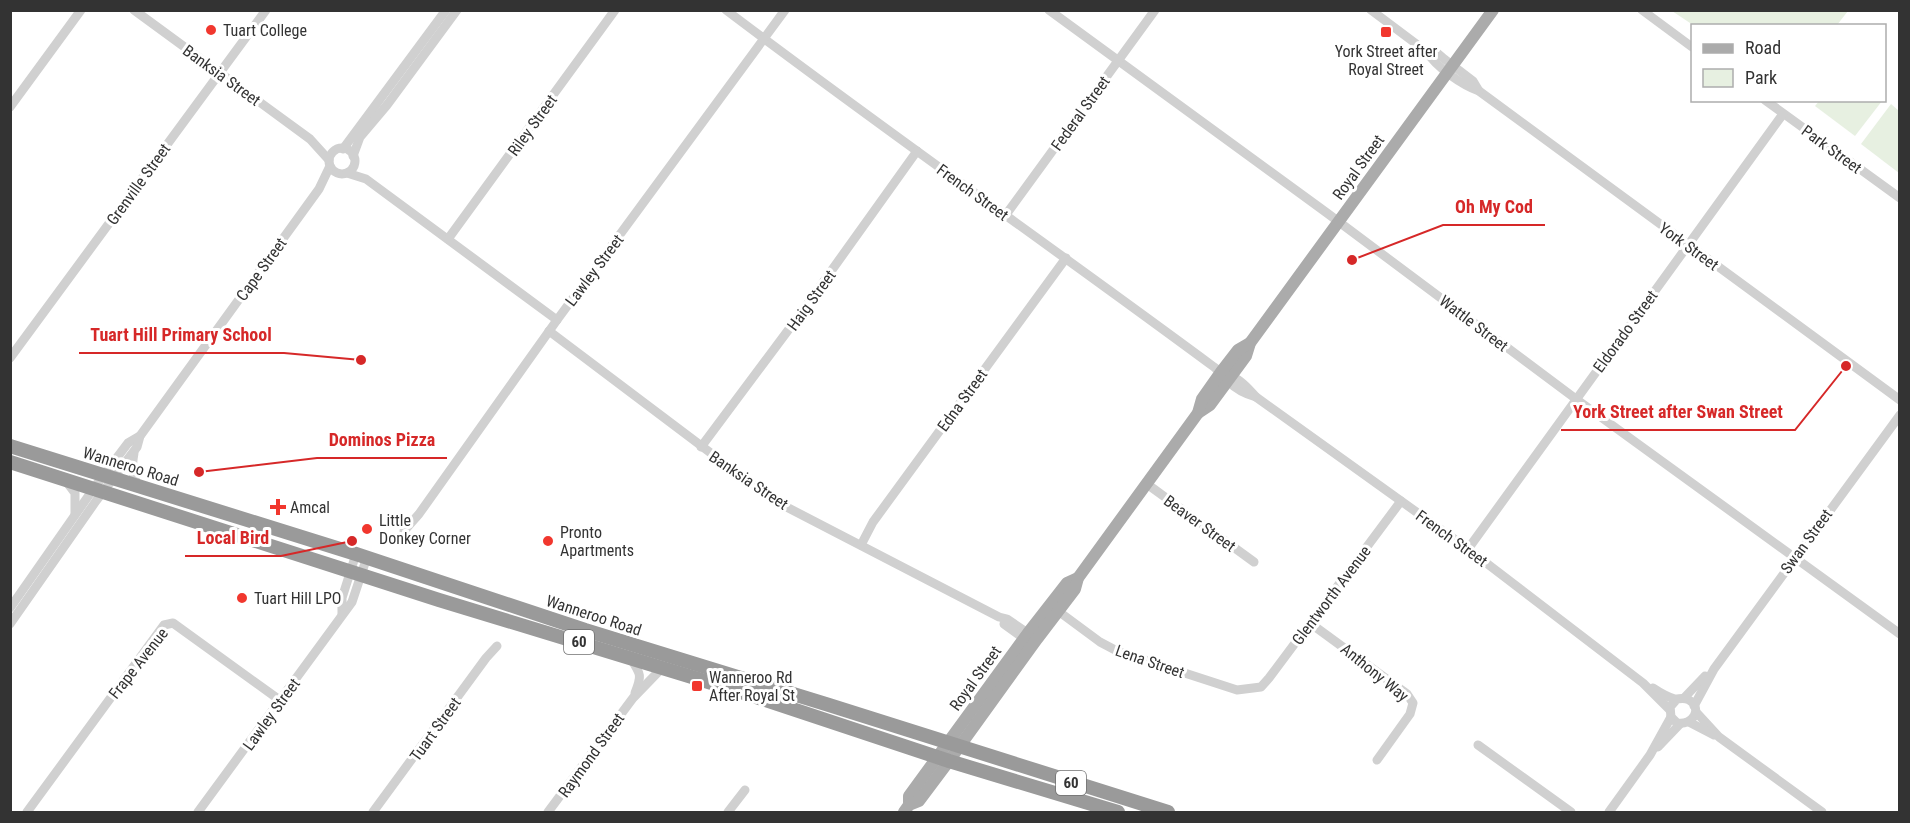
<svg xmlns="http://www.w3.org/2000/svg" width="1910" height="823" viewBox="0 0 1910 823" font-family="'Roboto Condensed',sans-serif">
  <style>
    .green { fill: #e7f0e1 }
    .lines { fill: none; stroke-linecap: round; stroke-linejoin: round }
    .minor { stroke: #d0d0d0; stroke-width: 9 }
    .major { stroke: #ababab; stroke-width: 12 }
    .highway { stroke: #9a9a9a; stroke-width: 14 }
    .poi-dot { fill: #f1372e; stroke: #fff; stroke-width: 2 }
    .labels { text-anchor: middle; stroke-width: 6; stroke-linejoin: round; paint-order: stroke }
    .shield { fill: #fff; stroke: #707070; stroke-width: 1.5 }
    .shield-label { font-size: 15px; font-weight: bold; fill: #333 }
    .poi-label { font-size: 16px; fill: #333; stroke: #fff; text-anchor: start }
    .street-label { font-size: 16px; fill: #333; stroke: #fff }
    .leader { fill: none; stroke: #d62828; stroke-width: 2 }
    .callout-dot { fill: #d62828; stroke: #fff; stroke-width: 2 }
    .callout-label { font-size: 18px; text-anchor: middle; font-weight: bold; fill: #d62828; stroke: #fff; stroke-width: 6; stroke-linejoin: round; paint-order: stroke }
  </style>
  <rect width="100%" height="100%" fill="#fff"/>
  <g class="green">
    <polygon points="1672,11 1848,10 1848,11 1837,25 1693,25"/>
    <polygon points="1820,100 1882,100 1882,101 1855,136 1815,106"/>
    <polygon points="1891,104 1899,111 1899,173 1861,144"/>
  </g>
  <g class="lines">
    <g class="minor">
      <polyline points="134,10 310,139 329,160"/>
      <path d="M 726,10 C 887,132 1052,247 1214,367 C 1220,371 1223,377 1229,382 C 1237,390 1246,394 1256,397"/>
      <polyline points="1049,10 1327,213 1576,399 1900,634"/>
      <path d="M 1371,10 L 1427,52 C 1436,67 1462,85 1479,91 L 1900,400"/>
      <polyline points="1642,10 1692,47"/>
      <polyline points="1427,52 1437,53 1443,58 1473,81 1479,91"/>
      <polyline points="1765,100 1900,198"/>
      <polyline points="10,107 81,10"/>
      <circle cx="342" cy="161" r="13"/>
      <polyline points="343,149 446,10"/>
      <polyline points="353,156 360,137 387,105 457,10"/>
      <polyline points="347,173 366,179 557,320"/>
      <polyline points="1005,216 1155,10"/>
      <polyline points="448,239 615,10"/>
      <polyline points="549,331 773,500 999,617 1007,619 1032,636"/>
      <polyline points="10,358 266,10"/>
      <path d="M 1227,374 C 1239,378 1248,388 1256,397 L 1468,549 L 1643,683 L 1670,710"/>
      <polyline points="701,447 804,309 917,151"/>
      <path d="M 134,453 C 132,465 131,474 138,485"/>
      <polyline points="66,481 75,493 75,514"/>
      <polyline points="1147,484 1254,562"/>
      <polyline points="404,531 419,514 557,320 785,10"/>
      <polyline points="861,545 873,522 1066,258"/>
      <polyline points="1468,549 1783,114"/>
      <polyline points="10,608 94,488 128,443 140,436"/>
      <polyline points="1054,608 1100,642 1117,651 1237,690 1261,687 1269,678 1401,501"/>
      <polyline points="342,614 342,598 356,554"/>
      <polyline points="1310,623 1407,694 1413,703 1410,714 1377,760"/>
      <polyline points="10,624 96,501 137,447 140,436 319,189 330,166"/>
      <polyline points="1004,624 1029,642"/>
      <path d="M 631,659 C 641,674 642,676 635,693"/>
      <path d="M 1653,688 C 1659,692 1667,697 1675,699 C 1680,699 1684,697 1689,700 C 1703,708 1693,726 1677,723 L 1671,717 L 1670,707 L 1677,699"/>
      <polyline points="1684,698 1705,676"/>
      <polyline points="1694,706 1714,669 1900,415"/>
      <polyline points="1696,712 1719,737 1822,812"/>
      <polyline points="1689,722 1714,735"/>
      <polyline points="1478,745 1571,812"/>
      <polyline points="1658,747 1680,724"/>
      <polyline points="27,812 164,625 173,623 281,701"/>
      <polyline points="198,812 352,602 367,557"/>
      <polyline points="373,812 486,658 497,646"/>
      <polyline points="548,812 633,698 662,668"/>
      <polyline points="728,812 745,790"/>
      <polyline points="1609,812 1650,755 1671,717"/>
    </g>
    <g class="major">
      <polyline points="1198,413 1210,405 1246,356 1250,343 1493,10"/>
      <polyline points="909,805 909,796 1028,633 1067,583 1078,578"/>
      <polyline points="904,812 909,805 919,801 949,761 1037,639 1075,589 1078,578 1198,413 1202,399 1221,372 1238,350 1250,343"/>
    </g>
    <g class="highway">
      <polyline points="10,446 356,554 585,630 829,705 1168,812"/>
      <polyline points="10,462 439,600 741,692 949,761 1118,812"/>
    </g>
  </g>
  <g class="poi-dot">
    <circle cx="211" cy="30" r="6"/>
    <rect x="1380" y="26" width="12" height="12" rx="3"/>
    <path d="M275 498h6v6h6v6h-6v6h-6v-6h-6v-6h6z"/>
    <circle cx="367" cy="529" r="6"/>
    <circle cx="548" cy="541" r="6"/>
    <circle cx="242" cy="598" r="6"/>
    <rect x="691" y="680" width="12" height="12" rx="3"/>
  </g>
  <g class="labels">
    <g class="shield">
      <rect x="564" y="630" width="30" height="24" rx="4.5"/>
      <rect x="1056" y="771" width="30" height="24" rx="4.5"/>
    </g>
    <g class="shield-label">
      <text x="579" y="647">60</text>
      <text x="1071" y="788">60</text>
    </g>
    <g class="poi-label">
      <text x="223" y="36">Tuart College</text>
      <text x="1386" y="57" text-anchor="middle">York Street after<tspan x="1386" dy="18">Royal Street</tspan></text>
      <text x="290" y="513">Amcal</text>
      <text x="379" y="526">Little<tspan x="379" dy="18">Donkey Corner</tspan></text>
      <text x="560" y="538">Pronto<tspan x="560" dy="18">Apartments</tspan></text>
      <text x="254" y="604">Tuart Hill LPO</text>
      <text x="709" y="683">Wanneroo Rd<tspan x="709" dy="18">After Royal St</tspan></text>
    </g>
    <g class="street-label">
      <text transform="translate(222 75) rotate(36)" y="6">Banksia Street</text>
      <text transform="translate(1080 113) rotate(-54)" y="6">Federal Street</text>
      <text transform="translate(532 125) rotate(-54)" y="6">Riley Street</text>
      <text transform="translate(1832 149) rotate(36)" y="6">Park Street</text>
      <text transform="translate(1358 167) rotate(-54)" y="6">Royal Street</text>
      <text transform="translate(138 184) rotate(-54)" y="6">Grenville Street</text>
      <text transform="translate(973 192) rotate(36)" y="6">French Street</text>
      <text transform="translate(1689 246) rotate(36)" y="6">York Street</text>
      <text transform="translate(261 269) rotate(-54)" y="6">Cape Street</text>
      <text transform="translate(594 270) rotate(-53)" y="6">Lawley Street</text>
      <text transform="translate(811 300) rotate(-54)" y="6">Haig Street</text>
      <text transform="translate(1474 323) rotate(37)" y="6">Wattle Street</text>
      <text transform="translate(1625 331) rotate(-54)" y="6">Eldorado Street</text>
      <text transform="translate(962 400) rotate(-54)" y="6">Edna Street</text>
      <text transform="translate(131 466) rotate(17)" y="6">Wanneroo Road</text>
      <text transform="translate(749 480) rotate(34)" y="6">Banksia Street</text>
      <text transform="translate(1200 523) rotate(36)" y="6">Beaver Street</text>
      <text transform="translate(1452 538) rotate(36)" y="6">French Street</text>
      <text transform="translate(1806 541) rotate(-54)" y="6">Swan Street</text>
      <text transform="translate(1331 595) rotate(-53)" y="6">Glentworth Avenue</text>
      <text transform="translate(594 615) rotate(18)" y="6">Wanneroo Road</text>
      <text transform="translate(1150 661) rotate(19)" y="6">Lena Street</text>
      <text transform="translate(138 663) rotate(-52)" y="6">Frape Avenue</text>
      <text transform="translate(1375 672) rotate(39)" y="6">Anthony Way</text>
      <text transform="translate(975 678) rotate(-54)" y="6">Royal Street</text>
      <text transform="translate(271 714) rotate(-54)" y="6">Lawley Street</text>
      <text transform="translate(435 729) rotate(-54)" y="6">Tuart Street</text>
      <text transform="translate(591 755) rotate(-54)" y="6">Raymond Street</text>
    </g>
  </g>
  <path class="leader" d="M1352 260L1443 225H1545M361 360L284 353H79M1846 366L1795 430H1561M199 472L317 458H447M352 541L281 556H185"/>
  <g class="callout-dot">
    <circle cx="1352" cy="260" r="6"/>
    <circle cx="361" cy="360" r="6"/>
    <circle cx="1846" cy="366" r="6"/>
    <circle cx="199" cy="472" r="6"/>
    <circle cx="352" cy="541" r="6"/>
  </g>
  <g class="callout-label">
    <text x="1494" y="213">Oh My Cod</text>
    <text x="181" y="341">Tuart Hill Primary School</text>
    <text x="1678" y="418">York Street after Swan Street</text>
    <text x="382" y="446">Dominos Pizza</text>
    <text x="233" y="544">Local Bird</text>
  </g>
  <rect width="1910" height="823" fill="none" stroke="#333333" stroke-width="24"/>
  <rect x="1691" y="24" width="195" height="78" fill="#ffffff" stroke="#adadad" stroke-width="1.5"/>
  <rect x="1703" y="44" width="30" height="9" fill="#ababab" stroke="#adadad" stroke-width="1.5"/>
  <text x="1745" y="54" font-size="18" fill="#333333">Road</text>
  <rect x="1703" y="69" width="30" height="18" fill="#e7f0e1" stroke="#adadad" stroke-width="1.5"/>
  <text x="1745" y="84" font-size="18" fill="#333333">Park</text>
</svg>
